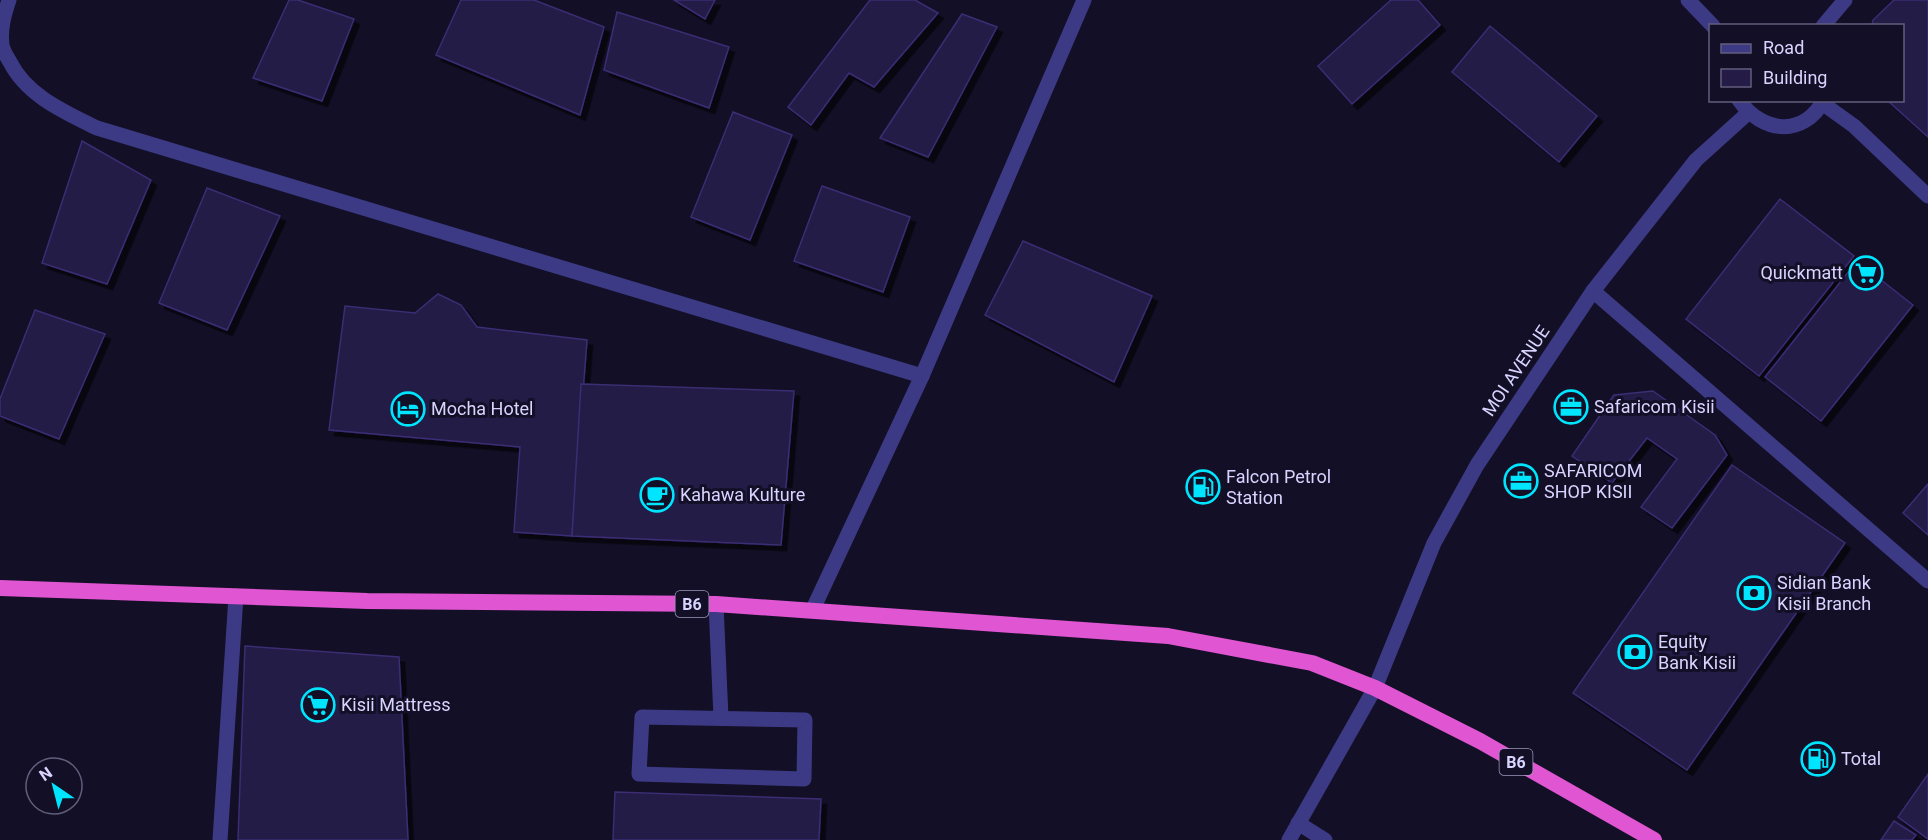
<svg xmlns="http://www.w3.org/2000/svg" width="1928" height="840" viewBox="0 0 1928 840" font-family="Roboto,sans-serif">
  <style>
    .building { fill: #241b47; stroke: #3b2d73; stroke-width: 1.5; filter: url(#shadow) }
    .lines { fill: none; stroke-linecap: round; stroke-linejoin: round }
    .service { stroke: #3d3a85; stroke-width: 15 }
    .minor { stroke: #3d3a85; stroke-width: 15 }
    .tertiary { stroke: #3d3a85; stroke-width: 15 }
    .trunk { stroke: #e055d1; stroke-width: 16 }
    .labels { text-anchor: middle; stroke-width: 6; stroke-linejoin: round; paint-order: stroke }
    .shield { fill: #130f26; stroke: #9e99be; stroke-width: 1.5 }
    .shield-label { font-size: 16px; font-weight: bold; fill: #d9d4ff }
    .poi-label { font-size: 18px; fill: #d9d4ff; stroke: #130f26; text-anchor: start }
    .street-label { font-size: 18px; fill: #d9d4ff; stroke: #130f26 }
  </style>
  <defs>
    <filter id="shadow"><feDropShadow dx="5.5" dy="5.5" stdDeviation="0" flood-color="#0009"/></filter>
  </defs>
  <rect width="100%" height="100%" fill="#130f26"/>
  <g class="building">
    <polygon points="289,0 298,0 354,19 322,101 253,78"/>
    <polygon points="461,0 534,0 604,27 580,115 436,55"/>
    <polygon points="674,0 715,0 705,19"/>
    <polygon points="870,0 915,0 938,13 874,87 849,73 811,125 788,107"/>
    <polygon points="1391,0 1418,0 1440,25 1352,104 1318,66"/>
    <polygon points="1894,0 1928,0 1928,137 1887,100 1902,100 1902,26 1872,26 1873,20"/>
    <polygon points="617,12 729,47 709,108 604,70"/>
    <polygon points="962,14 997,27 928,157 880,138"/>
    <polygon points="1490,26 1597,116 1559,162 1452,72"/>
    <polygon points="733,112 792,135 750,240 691,217"/>
    <polygon points="82,141 151,180 107,284 42,263"/>
    <polygon points="822,186 910,217 883,292 794,261"/>
    <polygon points="207,188 280,216 227,330 159,303"/>
    <polygon points="1780,199 1854,256 1759,376 1686,319"/>
    <polygon points="1023,241 1152,296 1114,382 985,315"/>
    <polygon points="1857,261 1913,305 1821,421 1765,377"/>
    <polygon points="438,294 461,305 477,327 587,340 572,536 514,532 520,447 329,430 345,306 415,313"/>
    <polygon points="35,310 105,334 59,439 0,416 0,399"/>
    <polygon points="581,384 794,391 781,545 572,536"/>
    <polygon points="1653,391 1715,435 1727,455 1672,528 1641,507 1677,459 1647,438 1612,483 1572,456 1614,395"/>
    <polygon points="1732,465 1845,543 1687,770 1573,693"/>
    <polygon points="1928,484 1928,535 1903,513"/>
    <polygon points="245,646 399,657 408,840 238,840"/>
    <polygon points="1928,774 1928,839 1898,817"/>
    <polygon points="615,792 821,799 819,840 613,840"/>
    <polygon points="1894,821 1916,835 1912,840 1881,840"/>
  </g>
  <g class="lines">
    <g class="service">
      <polyline points="716,604 721,718"/>
      <polygon points="642,717 805,720 804,779 639,774"/>
    </g>
    <g class="minor">
      <path d="M 9,0 C 4,15 0,29 2,45 C 3,51 7,57 10,62 C 27,96 65,112 97,128 L 922,376"/>
      <polyline points="1823,26 1845,0"/>
      <path d="M 1739,100 C 1762,133 1803,138 1824,100"/>
      <polyline points="1593,291 1928,581"/>
      <polyline points="813,609 922,376 1084,0"/>
      <polyline points="1298,823 1325,840"/>
      <polyline points="220,840 236,596"/>
      <polyline points="1289,840 1375,688 1434,543 1477,465 1593,291 1696,160 1748,113"/>
    </g>
    <g class="tertiary">
      <polyline points="1688,0 1713,26"/>
      <polyline points="1822,103 1854,126 1928,196"/>
    </g>
    <polyline class="trunk" points="0,588 367,601 716,604 1168,636 1312,663 1375,688 1480,741 1654,840"/>
  </g>
  <defs>
    <g id="supermarket-ring" transform="scale(1.725)"><circle r="9.5" fill="#130f26" stroke="#00e5ff" stroke-width="1.5"/><path d="M-6-5.5h2.5l.6 2H6L4.5 2H-2.5L-4.4-4H-6ZM-1.5 3.2a1.3 1.3 0 1 0 .1 0ZM3 3.2a1.3 1.3 0 1 0 .1 0Z" fill="#00e5ff"/></g>
    <g id="office-ring" transform="scale(1.725)"><circle r="9.5" fill="#130f26" stroke="#00e5ff" stroke-width="1.5"/><path d="M-6-3h4V-5.5h4V-3h4V5H-6ZM-1-4.5V-3h2v-1.5ZM-6 0V1H6V0Z" fill="#00e5ff"/></g>
    <g id="hotel-ring" transform="scale(1.725)"><circle r="9.5" fill="#130f26" stroke="#00e5ff" stroke-width="1.5"/><path d="M-6-4.5h1.5V1H6V5H4.5V3h-9V5H-6ZM-4 0a1.8 1.8 0 1 1 3.6 0ZM.5 0V-2.5h3Q6-2.5 6 0Z" fill="#00e5ff"/></g>
    <g id="fuel-ring" transform="scale(1.725)"><circle r="9.5" fill="#130f26" stroke="#00e5ff" stroke-width="1.5"/><path d="M-5.5-6h7V0h2V4h1.3V-2.5L3-4.5l.8-.8L6-3V5H2.5V1h-1V6h-7ZM-4.2-4.7v3.2H.2V-4.7Z" fill="#00e5ff"/></g>
    <g id="cafe-ring" transform="scale(1.725)"><circle r="9.5" fill="#130f26" stroke="#00e5ff" stroke-width="1.5"/><path d="M-5.5-4.5H6V0H3Q3 3.5 0 3.5H-2.5Q-5.5 3.5-5.5 0ZM3-3.2v2h1.7v-2ZM-6 4.5H4V6H-6Z" fill="#00e5ff"/></g>
    <g id="bank-ring" transform="scale(1.725)"><circle r="9.5" fill="#130f26" stroke="#00e5ff" stroke-width="1.5"/><path d="M-6-4H6V4H-6ZM0-2.3a2.3 2.3 0 1 0 0 4.6a2.3 2.3 0 1 0 0-4.6Z" fill="#00e5ff"/></g>
  </defs>
  <g fill-rule="evenodd">
    <use href="#supermarket-ring" x="1866" y="273"/>
    <use href="#office-ring" x="1571" y="407"/>
    <use href="#hotel-ring" x="408" y="409"/>
    <use href="#office-ring" x="1521" y="481"/>
    <use href="#fuel-ring" x="1203" y="487"/>
    <use href="#cafe-ring" x="657" y="495"/>
    <use href="#bank-ring" x="1754" y="593"/>
    <use href="#bank-ring" x="1635" y="652"/>
    <use href="#supermarket-ring" x="318" y="705"/>
    <use href="#fuel-ring" x="1818" y="759"/>
  </g>
  <g class="labels">
    <g class="shield">
      <rect x="675.5" y="591" width="33" height="26" rx="4.5"/>
      <rect x="1499.5" y="749" width="33" height="26" rx="4.5"/>
    </g>
    <g class="shield-label">
      <text x="692" y="610">B6</text>
      <text x="1516" y="768">B6</text>
    </g>
    <g class="poi-label">
      <text x="1843" y="279" text-anchor="end">Quickmatt</text>
      <text x="1594" y="413">Safaricom Kisii</text>
      <text x="431" y="415">Mocha Hotel</text>
      <text x="1544" y="477">SAFARICOM<tspan x="1544" dy="21">SHOP KISII</tspan></text>
      <text x="1226" y="483">Falcon Petrol<tspan x="1226" dy="21">Station</tspan></text>
      <text x="680" y="501">Kahawa Kulture</text>
      <text x="1777" y="589">Sidian Bank<tspan x="1777" dy="21">Kisii Branch</tspan></text>
      <text x="1658" y="648">Equity<tspan x="1658" dy="21">Bank Kisii</tspan></text>
      <text x="341" y="711">Kisii Mattress</text>
      <text x="1841" y="765">Total</text>
    </g>
    <g class="street-label">
      <text transform="translate(1516 371) rotate(-56)" y="6">MOI AVENUE</text>
    </g>
  </g>
  <rect x="1709" y="24" width="195" height="78" fill="#130f26" stroke="#625e7d" stroke-width="1.5"/>
  <rect x="1721" y="44" width="30" height="9" fill="#3d3a85" stroke="#625e7d" stroke-width="1.5"/>
  <text x="1763" y="54" font-size="18" fill="#d9d4ff">Road</text>
  <rect x="1721" y="69" width="30" height="18" fill="#241b47" stroke="#625e7d" stroke-width="1.5"/>
  <text x="1763" y="84" font-size="18" fill="#d9d4ff">Building</text>
  <g transform="translate(54 786) rotate(325)"><circle r="28" fill="#130f26" stroke="#625e7d" stroke-width="1.5"/>
  <path d="M0-4.5L10 22L0 15L-10 22Z" fill="#00e5ff"/>
  <text y="-9" font-size="16" font-weight="bold" text-anchor="middle" fill="#d9d4ff">N</text>
  </g>
</svg>
